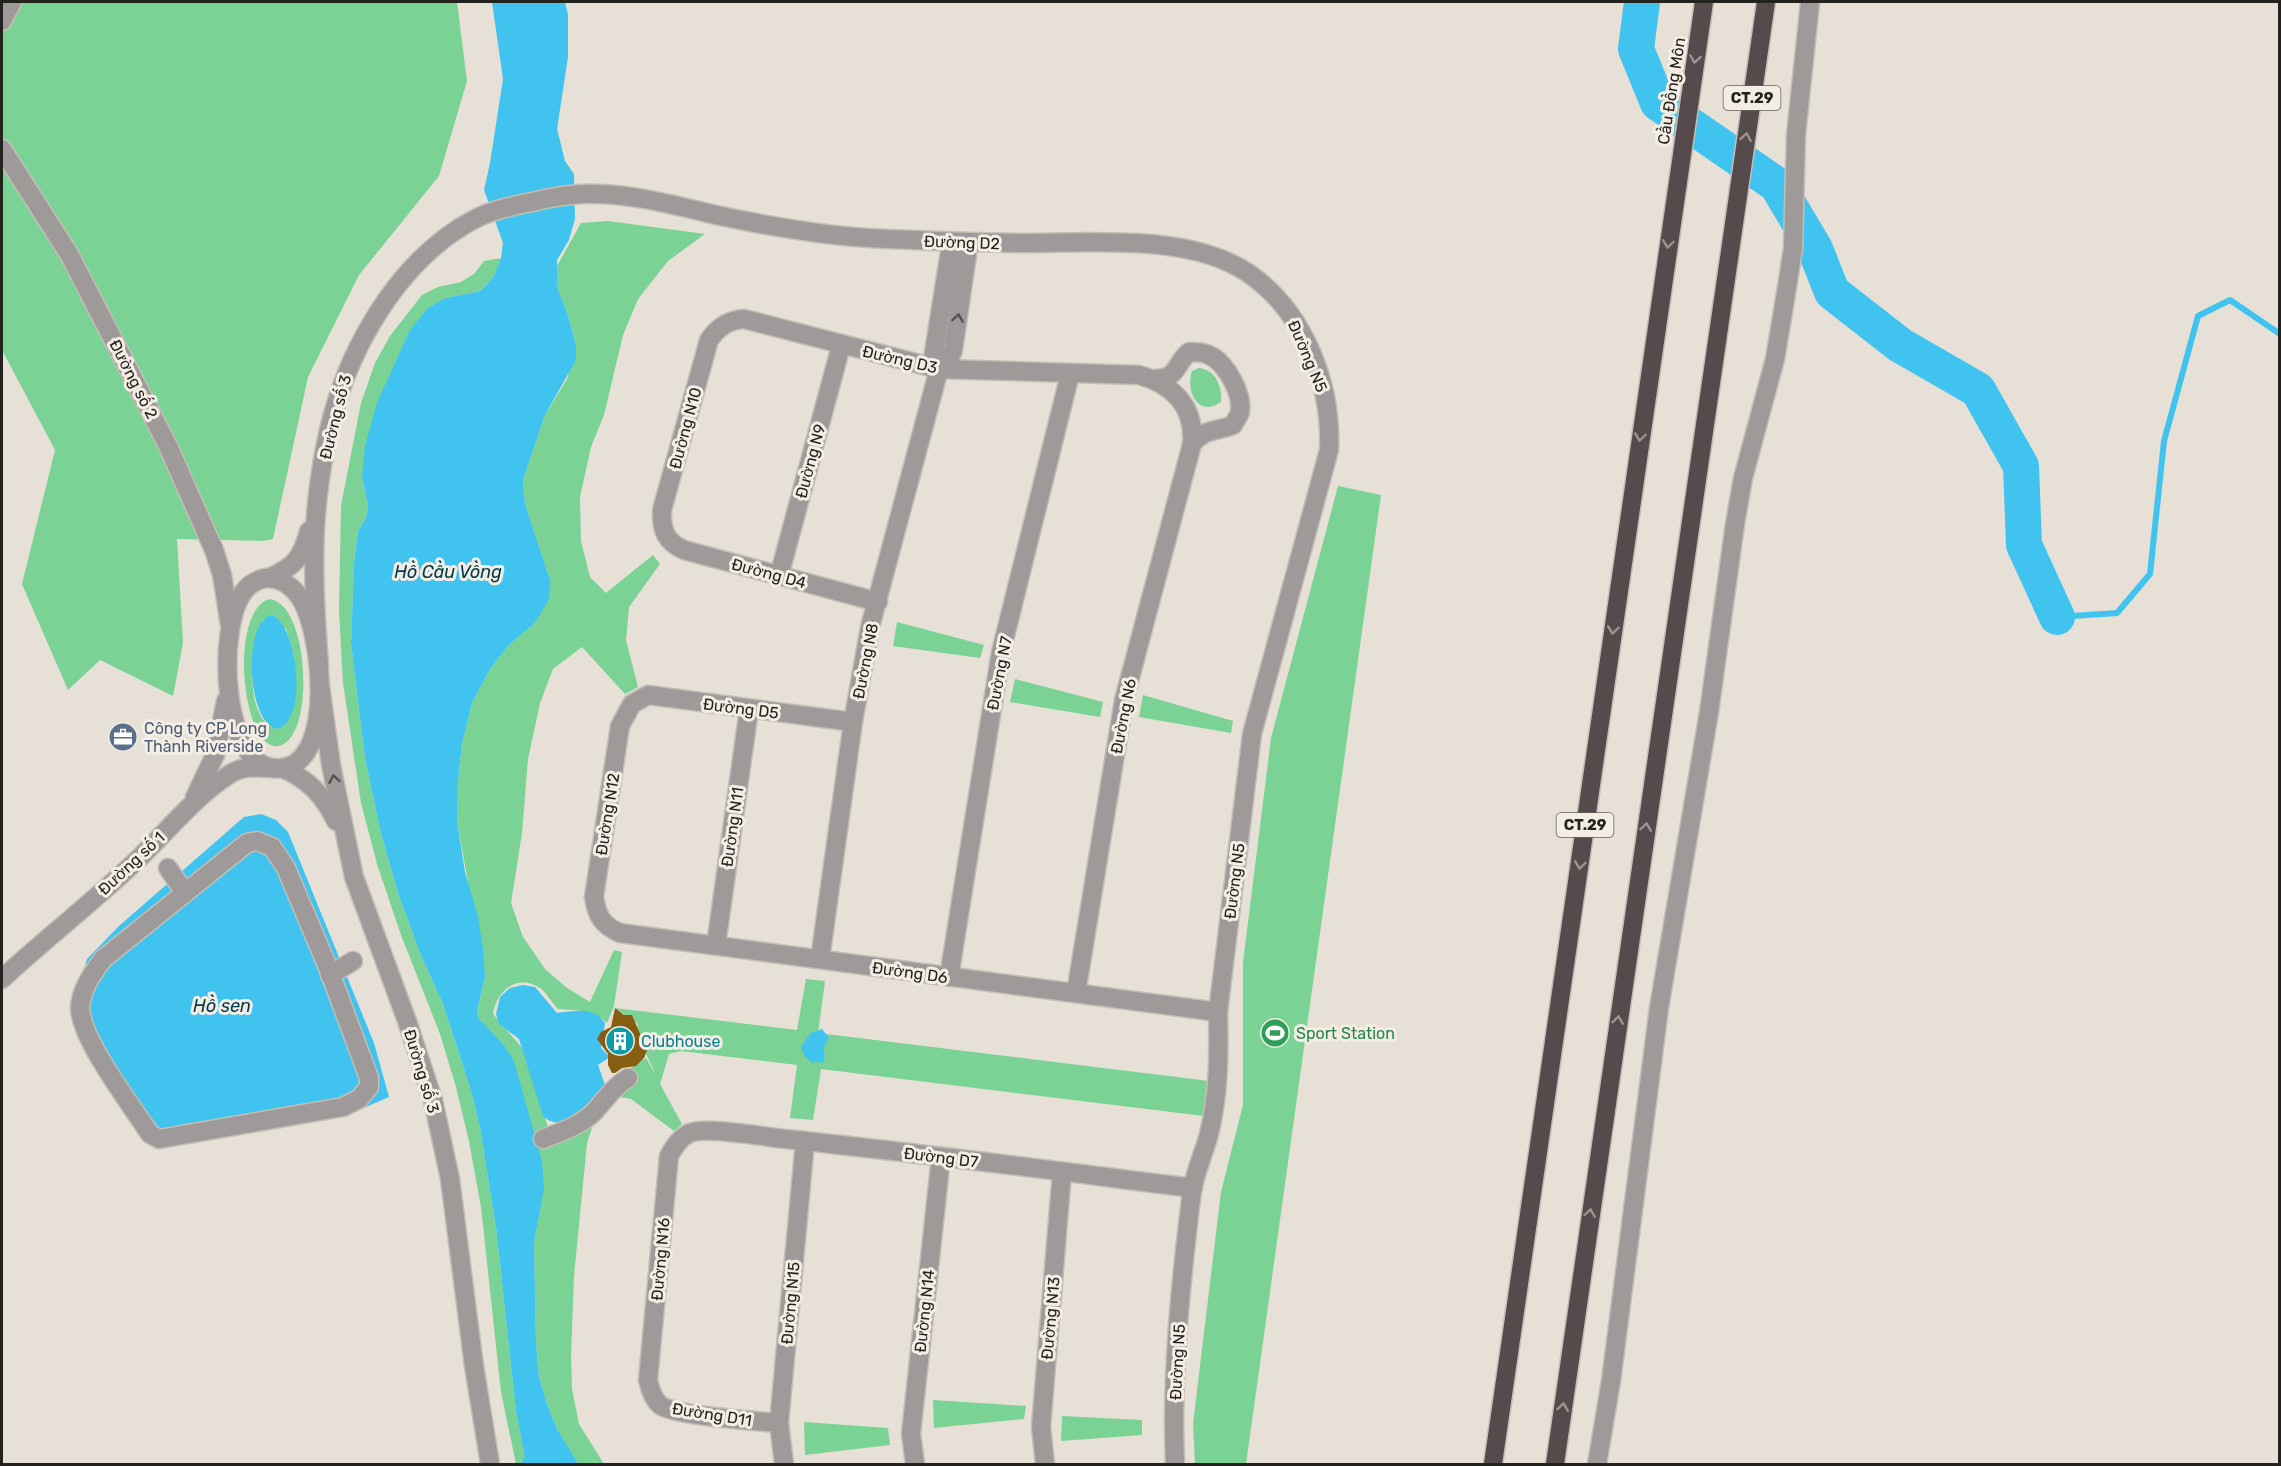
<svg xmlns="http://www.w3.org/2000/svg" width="2281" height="1466" viewBox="0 0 2281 1466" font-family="Rubik,sans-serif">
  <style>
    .green { fill: #7ad294; fill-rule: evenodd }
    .water { fill: #40c3ef }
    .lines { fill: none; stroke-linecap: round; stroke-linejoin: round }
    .stream { stroke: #40c3ef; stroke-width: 6 }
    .river { stroke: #40c3ef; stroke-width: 36 }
    .building { fill: #875d11 }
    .minor-casing { stroke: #c3beb6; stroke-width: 21 }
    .highway-casing { stroke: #c3beb6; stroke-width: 21 }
    .minor { stroke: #9f9a9a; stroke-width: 18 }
    .highway { stroke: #554b4c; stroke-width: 18 }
    .oneway { stroke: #9c9490 }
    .oneway2 { stroke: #555250 }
    .labels { text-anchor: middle; stroke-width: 6; stroke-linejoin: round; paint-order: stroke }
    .shield { fill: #f3ede4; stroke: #625f5a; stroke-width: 1.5 }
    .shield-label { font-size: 15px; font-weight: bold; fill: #24221f }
    .street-label { font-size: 16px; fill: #24221f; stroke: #f3ede4 }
    .service-label { font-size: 16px; fill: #4e5e75; stroke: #f3ede4; text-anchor: start }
    .leisure-label { font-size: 16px; fill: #27864d; stroke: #f3ede4; text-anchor: start }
    .culture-label { font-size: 16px; fill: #0d838f; stroke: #f3ede4; text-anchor: start }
    .water-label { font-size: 18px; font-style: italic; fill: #003a4c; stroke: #f3ede4 }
  </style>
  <rect width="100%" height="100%" fill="#e6e0d7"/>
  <g class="green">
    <polygon points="2,2 457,2 467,81 439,176 359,275 308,377 273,539 262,541 177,539 183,643 173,696 100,660 68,690 22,584 55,450 2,350"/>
    <path d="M 608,221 L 705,234 L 668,261 L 638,299 L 623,335 L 604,415 L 591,447 L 580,497 L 581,541 L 590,577 L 606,593 L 653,555 L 660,564 L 629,607 L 626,640 L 638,687 L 625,694 L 582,647 L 553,669 L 540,703 L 528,759 L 522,833 L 511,903 L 523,937 L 545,969 L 567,988 L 590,1002 L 614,950 L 622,952 L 614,1006 L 607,1023 C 593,1008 577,1011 558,1009 C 552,1003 547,993 540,988 C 517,973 496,991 493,1014 L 523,1049 L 548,1127 L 599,1100 L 613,1079 L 646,1058 L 656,1075 L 641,1043 L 635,1044 L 638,1024 L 615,1008 L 797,1030 L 806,979 L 825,981 L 818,1033 L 1217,1082 L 1212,1117 L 821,1069 L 813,1120 L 790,1118 L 797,1065 L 681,1051 L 669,1054 L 660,1084 L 682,1124 L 674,1131 L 631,1099 L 614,1096 L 596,1116 L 587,1143 L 574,1276 L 571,1356 L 572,1389 L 579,1424 L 604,1464 L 576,1464 L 557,1429 L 547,1404 L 539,1377 L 536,1342 L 534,1243 L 542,1196 L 503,1044 L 479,1020 L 477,1011 L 485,977 L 457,821 L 458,781 L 462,744 L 472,703 L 490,669 L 509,645 L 535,623 L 550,580 L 525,504 L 523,480 L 545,415 L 567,379 L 576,346 L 568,315 L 557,287 L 557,266 L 581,223 Z"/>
    <polygon points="501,258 494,276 481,291 445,298 428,308 362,476 368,506 366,518 358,531 354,563 351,643 365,758 381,834 399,896 420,953 443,1004 472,1094 480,1128 496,1227 516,1411 527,1464 516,1464 501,1392 481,1207 469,1141 456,1087 440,1034 401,935 377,864 361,803 343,683 339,611 341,506 361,403 375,363 390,336 422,295 438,287 461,282 474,274 484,261"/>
    <path d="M 1199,368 C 1216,370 1222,386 1221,402 C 1199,418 1185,392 1192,371 Z"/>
    <polygon points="1338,486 1381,495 1246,1464 1195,1464 1193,1424 1221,1192 1243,1105 1243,962 1271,738"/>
    <path d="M 269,599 C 310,602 316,741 278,746 C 242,751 228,613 269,599 ZM 264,619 L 286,629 L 294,655 L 295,697 L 276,729 C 243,719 250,643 264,619 Z"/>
    <polygon points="897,622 984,645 980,658 893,646"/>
    <polygon points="1015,679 1103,702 1100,717 1010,702"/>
    <polygon points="1143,695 1233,721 1231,733 1139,717"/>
    <polygon points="933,1400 1026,1406 1024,1419 934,1428"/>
    <polygon points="1062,1416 1142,1420 1142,1435 1061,1441"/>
    <polygon points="804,1422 888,1428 890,1445 805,1455"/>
  </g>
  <g class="water">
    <polygon points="492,2 565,2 568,15 568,57 557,129 565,161 574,174 575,219 569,240 557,260 557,287 568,315 576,346 576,360 545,415 523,480 525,504 550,580 549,599 535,623 509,645 490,669 472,703 462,744 458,781 457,821 465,872 478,917 483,949 485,977 477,1011 479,1019 503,1044 514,1061 542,1161 544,1188 534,1243 536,1342 539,1377 547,1404 557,1429 578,1464 523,1464 522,1461 525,1457 516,1411 496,1227 480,1128 472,1094 443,1004 420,953 399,896 381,834 365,758 351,643 354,563 358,531 366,518 368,506 362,476 365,446 377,403 410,330 428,308 445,298 481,291 494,276 501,258 503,243 484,190 490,163 503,79"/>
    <path d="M 272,615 C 299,627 308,723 276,729 C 246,720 243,621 272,615 Z"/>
    <polygon points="261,814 276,820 288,832 374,1043 389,1097 359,1110 168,1145 152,1146 93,1063 77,1036 74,1009 87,959 119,926 244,817"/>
    <path d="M 523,985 L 535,987 L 557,1013 C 575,1011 594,1006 605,1023 L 601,1048 L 610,1057 L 598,1065 L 607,1090 C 593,1106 564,1136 543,1116 L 519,1039 L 499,1024 L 496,1014 L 500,997 L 510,988 Z"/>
    <polygon points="822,1029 829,1038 823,1049 825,1056 823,1063 813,1061 816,1066 804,1055 801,1047 811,1033"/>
  </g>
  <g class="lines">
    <polyline class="stream" points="2057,617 2117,613 2150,574 2164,441 2198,316 2230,300 2280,334"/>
    <polyline class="river" points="1642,2 1636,49 1658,103 1777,185 1815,249 1832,292 1900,345 1978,390 2021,466 2024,545 2057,617"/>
  </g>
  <polygon class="building" points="615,1008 624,1015 632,1015 647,1050 644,1058 636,1066 622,1068 615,1073 612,1073 608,1065 608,1054 597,1039 601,1032 611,1027"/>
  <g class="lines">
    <g class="minor-casing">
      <g id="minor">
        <polyline points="2,21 12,2"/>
        <polyline points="2,149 69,254 168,446 214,550 222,575 230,625"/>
        <polyline points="939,369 933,361 934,352 950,252 953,245 959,242"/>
        <path d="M 1155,379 C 1179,378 1174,365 1189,352 C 1198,352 1205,352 1213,357 C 1227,366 1243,394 1240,412 C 1239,416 1235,421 1233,425 C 1216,432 1205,428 1192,444"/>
        <polyline points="779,576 841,346"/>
        <path d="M 265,578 C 280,578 290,584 299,596 C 322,628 337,761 282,768 C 220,777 215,621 246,589 C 251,583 258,580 265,578 Z"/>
        <path d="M 269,578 C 294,567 302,558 309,531"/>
        <path d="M 878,602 L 684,550 C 666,542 661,530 662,510 L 709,340 C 718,327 728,320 744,319 L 939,369 L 1139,375 C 1174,385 1195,407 1192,444 L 1124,700 L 1076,993"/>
        <path d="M 319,666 C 315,609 311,552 318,494 C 327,416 348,350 396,287 C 418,259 442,236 475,219 C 492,210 512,206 532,202 C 553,197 576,193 598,194 C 638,195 678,206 716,215 C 772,227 830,237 887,239 C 934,241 981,243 1029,243 C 1096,243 1190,234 1248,273 C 1304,311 1332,384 1329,450 L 1252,734 L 1218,1012 C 1219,1053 1219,1094 1209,1134 C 1204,1153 1195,1172 1192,1191 C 1181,1279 1171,1376 1175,1464"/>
        <polyline points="320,686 331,765 354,877 407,1021 433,1100 450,1179 474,1366 490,1464"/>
        <path d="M 853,722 L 648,695 L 632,704 L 620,726 L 594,897 C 597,916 602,925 620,933 L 1218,1012"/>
        <path d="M 282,768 C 308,779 324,796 336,821"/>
        <polyline points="195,797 215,755 226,701"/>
        <path d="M 257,841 L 272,847 L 286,868 L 329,970 L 369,1078 L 369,1087 L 359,1099 L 343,1107 L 159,1139 L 150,1134 C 131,1105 82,1041 80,1009 C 80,990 93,973 103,959 L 247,843 Z"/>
        <polyline points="168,868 185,893"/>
        <polyline points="716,945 749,709"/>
        <polyline points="820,959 853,722 870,627 939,369 948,364 953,350 967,255 965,247 959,242"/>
        <polyline points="330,975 353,961"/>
        <polyline points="949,977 1001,652 1070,374"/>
        <path d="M 2,979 C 45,939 93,902 136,861 C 167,832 194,797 230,774 C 243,766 256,767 270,768"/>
        <path d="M 543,1139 C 561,1132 580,1126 594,1112 C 605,1100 614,1086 628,1078"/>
        <path d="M 779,1423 C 757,1421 675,1416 660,1405 C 653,1399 650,1389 648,1380 L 669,1156 C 674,1147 680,1137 690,1133 C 707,1126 765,1137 785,1139 C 921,1153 1057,1171 1193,1188"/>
        <polyline points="784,1464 779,1423 805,1141"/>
        <polyline points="915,1464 911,1434 941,1157"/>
        <polyline points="1045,1464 1041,1427 1062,1172"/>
        <polyline points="1597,1464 1611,1381 1659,1008 1709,712 1735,524 1743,478 1775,359 1788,281 1793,248 1796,135 1810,2"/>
      </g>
    </g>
    <g class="highway-casing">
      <g id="highway">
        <polyline points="1493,1464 1704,2"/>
        <polyline points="1555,1464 1766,2"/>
      </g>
    </g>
    <use href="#minor" class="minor"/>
    <use href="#highway" class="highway"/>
  </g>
  <defs><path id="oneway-chevron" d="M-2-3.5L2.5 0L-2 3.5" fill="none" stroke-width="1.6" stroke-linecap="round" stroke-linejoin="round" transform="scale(1.5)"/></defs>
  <g class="oneway">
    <use href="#oneway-chevron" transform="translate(1695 59) rotate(99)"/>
    <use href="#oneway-chevron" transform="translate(1746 137) rotate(-81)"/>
    <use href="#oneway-chevron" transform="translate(1668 244) rotate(98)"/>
    <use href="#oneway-chevron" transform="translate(1640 437) rotate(98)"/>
    <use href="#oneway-chevron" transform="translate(1613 630) rotate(98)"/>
    <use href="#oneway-chevron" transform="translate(1646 827) rotate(-82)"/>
    <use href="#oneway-chevron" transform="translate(1580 865) rotate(98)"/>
    <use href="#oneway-chevron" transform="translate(1618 1020) rotate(-82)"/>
    <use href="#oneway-chevron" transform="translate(1590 1213) rotate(-82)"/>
    <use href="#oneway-chevron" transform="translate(1563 1407) rotate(-82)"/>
  </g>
  <g class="oneway2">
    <use href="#oneway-chevron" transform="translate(958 318) rotate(-81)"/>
    <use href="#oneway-chevron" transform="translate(334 779) rotate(-100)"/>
  </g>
  <defs>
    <g id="office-disc" transform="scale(1.5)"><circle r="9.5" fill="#5c6f8a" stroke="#f3ede4"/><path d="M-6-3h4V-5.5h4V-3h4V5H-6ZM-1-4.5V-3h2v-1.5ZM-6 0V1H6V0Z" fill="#fff"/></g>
    <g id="stadium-disc" transform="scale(1.5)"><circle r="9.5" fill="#2e9e5b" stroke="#f3ede4"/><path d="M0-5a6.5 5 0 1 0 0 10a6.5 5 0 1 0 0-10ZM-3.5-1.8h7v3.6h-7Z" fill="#fff"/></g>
    <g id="building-disc" transform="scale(1.5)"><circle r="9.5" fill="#0f9aa8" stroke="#f3ede4"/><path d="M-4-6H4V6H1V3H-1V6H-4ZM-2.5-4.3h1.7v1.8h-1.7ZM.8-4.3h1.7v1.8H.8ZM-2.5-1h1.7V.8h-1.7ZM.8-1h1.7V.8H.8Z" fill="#fff"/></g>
  </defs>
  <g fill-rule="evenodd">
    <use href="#office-disc" x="123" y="737"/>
    <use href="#stadium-disc" x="1275" y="1033"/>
    <use href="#building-disc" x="620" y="1041"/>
  </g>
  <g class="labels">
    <g class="shield">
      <rect x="1723.5" y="86" width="57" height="24" rx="4.5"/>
      <rect x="1556.5" y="813" width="57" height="24" rx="4.5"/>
    </g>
    <g class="shield-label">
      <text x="1752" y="103">CT.29</text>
      <text x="1585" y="830">CT.29</text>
    </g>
    <g class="street-label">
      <text transform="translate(1671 91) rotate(-81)" y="6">Cầu Đồng Môn</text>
      <text transform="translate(962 242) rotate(2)" y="6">Đường D2</text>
      <text transform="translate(1308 356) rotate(67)" y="6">Đường N5</text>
      <text transform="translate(900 359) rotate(13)" y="6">Đường D3</text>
      <text transform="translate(134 379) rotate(63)" y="6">Đường số 2</text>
      <text transform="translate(335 417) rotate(-76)" y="6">Đường số 3</text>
      <text transform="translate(685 428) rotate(-75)" y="6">Đường N10</text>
      <text transform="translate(810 461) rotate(-75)" y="6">Đường N9</text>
      <text transform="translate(769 573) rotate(15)" y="6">Đường D4</text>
      <text transform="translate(865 661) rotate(-79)" y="6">Đường N8</text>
      <text transform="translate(999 673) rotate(-79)" y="6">Đường N7</text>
      <text transform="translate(741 708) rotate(7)" y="6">Đường D5</text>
      <text transform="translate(1123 716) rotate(-79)" y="6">Đường N6</text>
      <text transform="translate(607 814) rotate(-81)" y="6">Đường N12</text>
      <text transform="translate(732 827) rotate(-82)" y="6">Đường N11</text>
      <text transform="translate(131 863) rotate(-43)" y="6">Đường số 1</text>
      <text transform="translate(1234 881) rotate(-83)" y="6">Đường N5</text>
      <text transform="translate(910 972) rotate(8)" y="6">Đường D6</text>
      <text transform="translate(422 1071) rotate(73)" y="6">Đường số 3</text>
      <text transform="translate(941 1157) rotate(7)" y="6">Đường D7</text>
      <text transform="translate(660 1259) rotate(-85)" y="6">Đường N16</text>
      <text transform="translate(790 1303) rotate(-85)" y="6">Đường N15</text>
      <text transform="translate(924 1311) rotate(-84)" y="6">Đường N14</text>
      <text transform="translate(1050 1318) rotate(-85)" y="6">Đường N13</text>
      <text transform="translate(1177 1362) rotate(-87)" y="6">Đường N5</text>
      <text transform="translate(712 1414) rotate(9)" y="6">Đường D11</text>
    </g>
    <g class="service-label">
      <text x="144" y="734">Công ty CP Long<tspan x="144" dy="18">Thành Riverside</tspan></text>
    </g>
    <g class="leisure-label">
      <text x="1296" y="1039">Sport Station</text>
    </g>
    <g class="culture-label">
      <text x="641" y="1047">Clubhouse</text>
    </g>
    <g class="water-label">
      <text x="448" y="578">Hồ Cầu Vồng</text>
      <text x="222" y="1012">Hồ sen</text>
    </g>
  </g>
  <rect width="2281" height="1466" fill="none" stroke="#24221f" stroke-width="6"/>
</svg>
